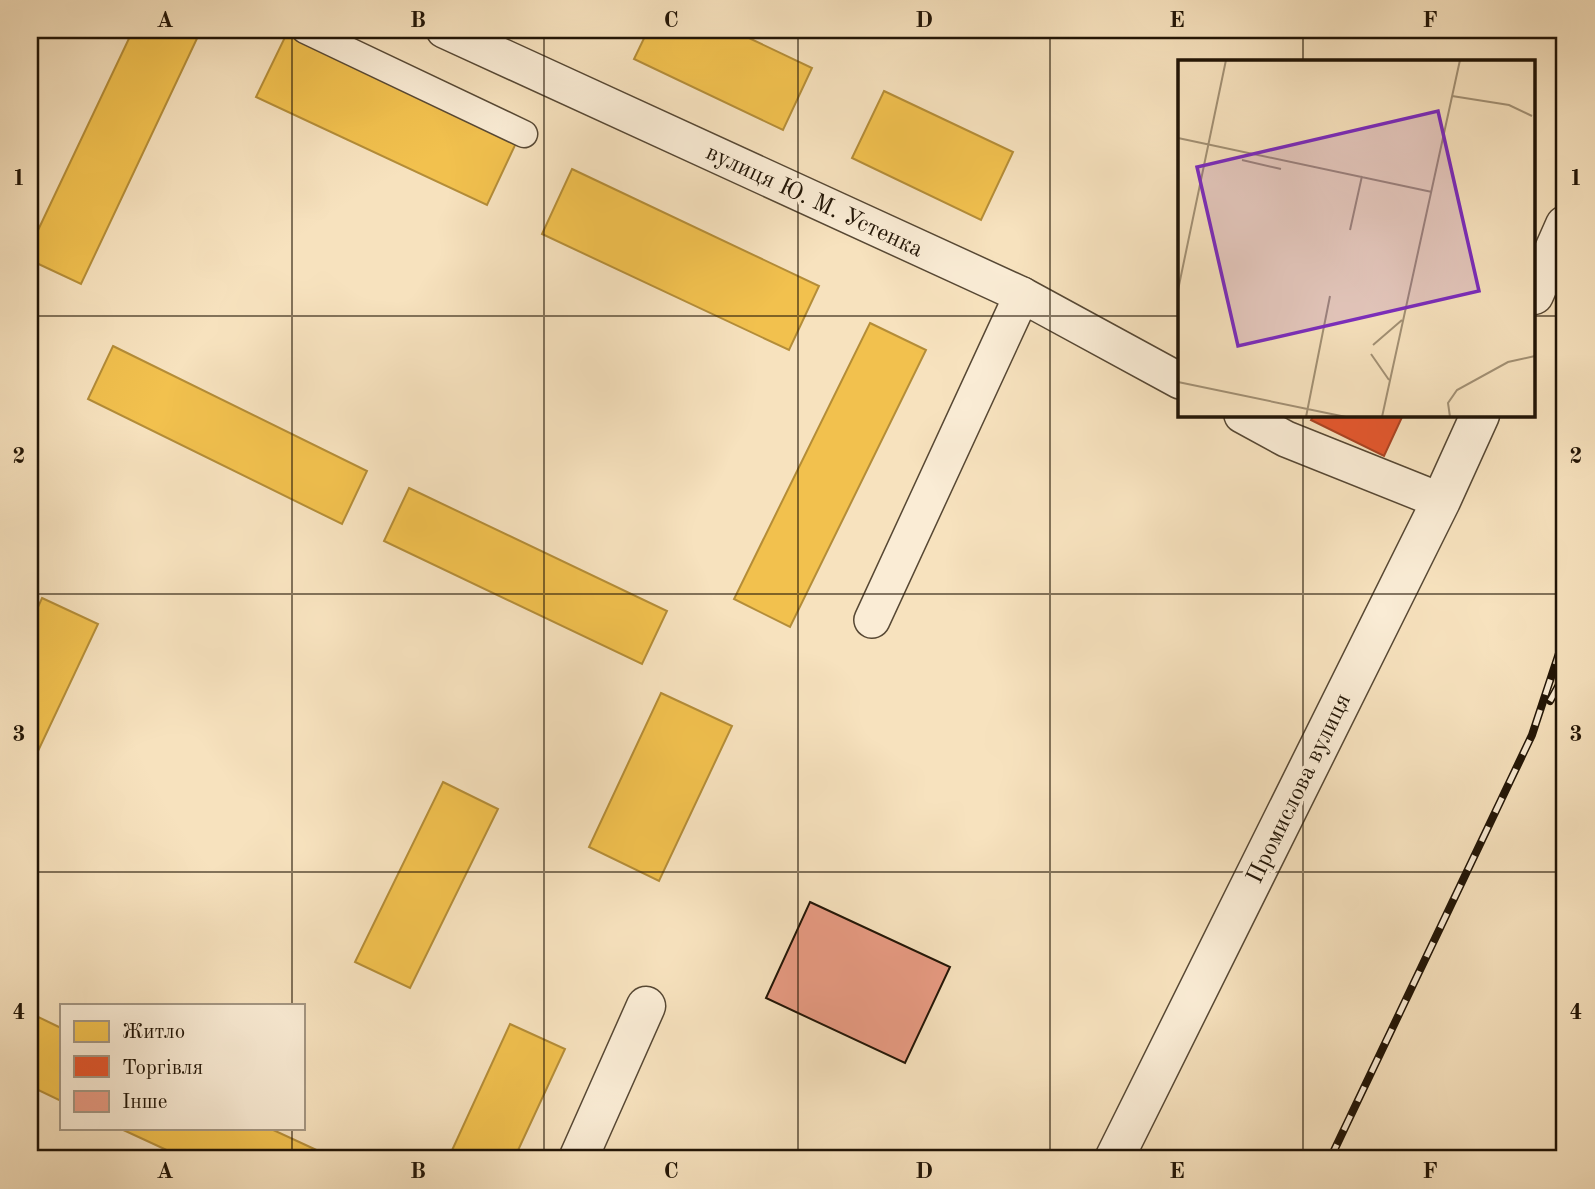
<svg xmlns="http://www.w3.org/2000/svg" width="1595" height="1189" viewBox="0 0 1595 1189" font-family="'Old Standard TT',serif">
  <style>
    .homes { fill: #f2c14e; stroke: #b48d38; stroke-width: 2 }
    .shops { fill: #e4572e; stroke: #aa4322; stroke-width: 2 }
    .building { fill: #e89b83; stroke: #221506; stroke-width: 2 }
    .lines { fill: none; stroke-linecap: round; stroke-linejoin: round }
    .pedestrian-casing { stroke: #574834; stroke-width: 29 }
    .minor-casing { stroke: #574834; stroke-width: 38 }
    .tertiary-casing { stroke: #574834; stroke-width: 41 }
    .pedestrian { stroke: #faecd5; stroke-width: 26 }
    .minor { stroke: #faecd5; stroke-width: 35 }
    .tertiary { stroke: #faecd5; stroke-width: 38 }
    .rail-casing { stroke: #221506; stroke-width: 8 }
    .rail { stroke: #faecd5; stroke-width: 5; stroke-dasharray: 16; stroke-linecap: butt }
    .grid { fill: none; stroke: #221506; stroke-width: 2; stroke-opacity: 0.55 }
    .labels { text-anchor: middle; stroke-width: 7; stroke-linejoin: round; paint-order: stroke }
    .street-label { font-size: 24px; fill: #221506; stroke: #faecd5 }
    .inset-road { fill: none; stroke: #a29074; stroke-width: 2 }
    .view { fill: #7b2cbf; fill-opacity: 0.15; stroke: #7b2cbf; stroke-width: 3.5 }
    .inset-edge { fill: none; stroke: #221506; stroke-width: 3.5 }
    .neatline { fill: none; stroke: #221506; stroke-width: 2.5 }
    .grid-label { font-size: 23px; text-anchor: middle; font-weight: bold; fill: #221506 }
  </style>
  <rect width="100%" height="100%" fill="#f7e2be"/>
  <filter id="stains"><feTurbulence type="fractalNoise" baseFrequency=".00286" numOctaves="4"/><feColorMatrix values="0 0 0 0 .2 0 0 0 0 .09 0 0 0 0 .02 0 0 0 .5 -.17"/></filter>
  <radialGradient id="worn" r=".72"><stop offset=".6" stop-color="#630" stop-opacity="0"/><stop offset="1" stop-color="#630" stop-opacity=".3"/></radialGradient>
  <g class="homes">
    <polygon points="133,30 201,30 81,284 30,260 30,247"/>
    <polygon points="648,30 732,30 812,68 783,130 634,59"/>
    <polygon points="287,33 517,141 487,205 256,97"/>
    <polygon points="884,91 1013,152 981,220 852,158"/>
    <polygon points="572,169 819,286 789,350 542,234"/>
    <polygon points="870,323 926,350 790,627 734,599"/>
    <polygon points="113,346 367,471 342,524 88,399"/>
    <polygon points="409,488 667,611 642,664 384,541"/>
    <polygon points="42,598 98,624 30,768 30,625"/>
    <polygon points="661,693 732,726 659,881 589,847"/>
    <polygon points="443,782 498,809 410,988 355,962"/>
    <polygon points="30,1013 61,1028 61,1101 30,1086"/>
    <polygon points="510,1024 565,1049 514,1159 448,1159"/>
    <polygon points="119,1128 269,1128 336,1159 186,1159"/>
  </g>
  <polygon class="shops" points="1314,415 1403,415 1384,456 1311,420"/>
  <polygon class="building" points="810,902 950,967 905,1063 766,998"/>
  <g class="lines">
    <g class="pedestrian-casing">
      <polyline id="pedestrian" points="305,30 524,134"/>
    </g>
    <g class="minor-casing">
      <g id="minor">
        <polyline points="444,30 1022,295 1180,381"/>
        <polyline points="1242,415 1286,439 1441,501"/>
        <polyline points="872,620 1022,295"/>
      </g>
    </g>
    <g class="tertiary-casing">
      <g id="tertiary">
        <polyline points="1534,295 1565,225"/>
        <polyline points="578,1159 646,1006"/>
        <polyline points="1114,1159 1441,501 1480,415"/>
      </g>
    </g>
    <use href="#pedestrian" class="pedestrian"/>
    <use href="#minor" class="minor"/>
    <use href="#tertiary" class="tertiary"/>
    <g class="rail-casing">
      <g id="rail">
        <polyline points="1550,701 1565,674"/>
        <polyline points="1330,1159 1532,735 1565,635"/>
      </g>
    </g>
    <use href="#rail" class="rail"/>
  </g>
  <path class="grid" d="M 292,30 L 292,1005M 544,30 L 544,1159M 798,30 L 798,1159M 1050,30 L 1050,1159M 1303,30 L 1303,61M 30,316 L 1180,316M 1534,316 L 1565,316M 1303,415 L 1303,1159M 30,594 L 1565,594M 30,872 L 1565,872M 292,1128 L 292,1159"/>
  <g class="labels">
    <g class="street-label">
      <text transform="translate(815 200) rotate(25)" y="8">вулиця Ю. М. Устенка</text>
      <text transform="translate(1298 788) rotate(-64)" y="8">Промислова вулиця</text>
    </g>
  </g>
  <g transform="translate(1178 60)">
    <rect width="357" height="357" fill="#f7e2be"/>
    <path class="inset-road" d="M 274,36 L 331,45 L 354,56M 0,78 L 254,132M 64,100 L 103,109M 172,170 L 184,116M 0,230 L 48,0M 195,285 L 224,260M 193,294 L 211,320M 0,322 L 168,357M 128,357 L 152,236M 204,357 L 282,0M 272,357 L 270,343 L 279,330 L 330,302 L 357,296"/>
    <path class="view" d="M 260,51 L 301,231 L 60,286 L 19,107 Z"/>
    <rect width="357" height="357" class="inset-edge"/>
  </g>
  <rect width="1595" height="1189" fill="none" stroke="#f7e2be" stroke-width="77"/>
  <rect x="60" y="1004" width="245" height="126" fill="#faecd5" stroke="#a49682" stroke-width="2"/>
  <rect x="74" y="1021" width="35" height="21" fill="#f2c14e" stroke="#a49682" stroke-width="2"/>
  <text x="122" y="1038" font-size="21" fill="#221506">Житло</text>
  <rect x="74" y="1056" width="35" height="21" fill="#e4572e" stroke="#a49682" stroke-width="2"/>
  <text x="122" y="1074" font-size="21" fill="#221506">Торгівля</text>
  <rect x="74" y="1091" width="35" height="21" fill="#e89b83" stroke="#a49682" stroke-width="2"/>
  <text x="122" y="1108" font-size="21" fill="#221506">Інше</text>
  <rect x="38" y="38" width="1518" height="1112" class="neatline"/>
  <g class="grid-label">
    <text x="165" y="27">A</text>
    <text x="418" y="27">B</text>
    <text x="671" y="27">C</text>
    <text x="924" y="27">D</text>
    <text x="1177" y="27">E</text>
    <text x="1430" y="27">F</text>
    <text x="19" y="185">1</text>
    <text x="1576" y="185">1</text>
    <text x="19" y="463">2</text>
    <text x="1576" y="463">2</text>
    <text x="19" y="741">3</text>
    <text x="1576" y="741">3</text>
    <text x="19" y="1019">4</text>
    <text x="1576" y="1019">4</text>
    <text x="165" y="1178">A</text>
    <text x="418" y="1178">B</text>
    <text x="671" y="1178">C</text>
    <text x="924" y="1178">D</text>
    <text x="1177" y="1178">E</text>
    <text x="1430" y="1178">F</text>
  </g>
  <rect width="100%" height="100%" filter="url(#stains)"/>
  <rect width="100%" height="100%" fill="url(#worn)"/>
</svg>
